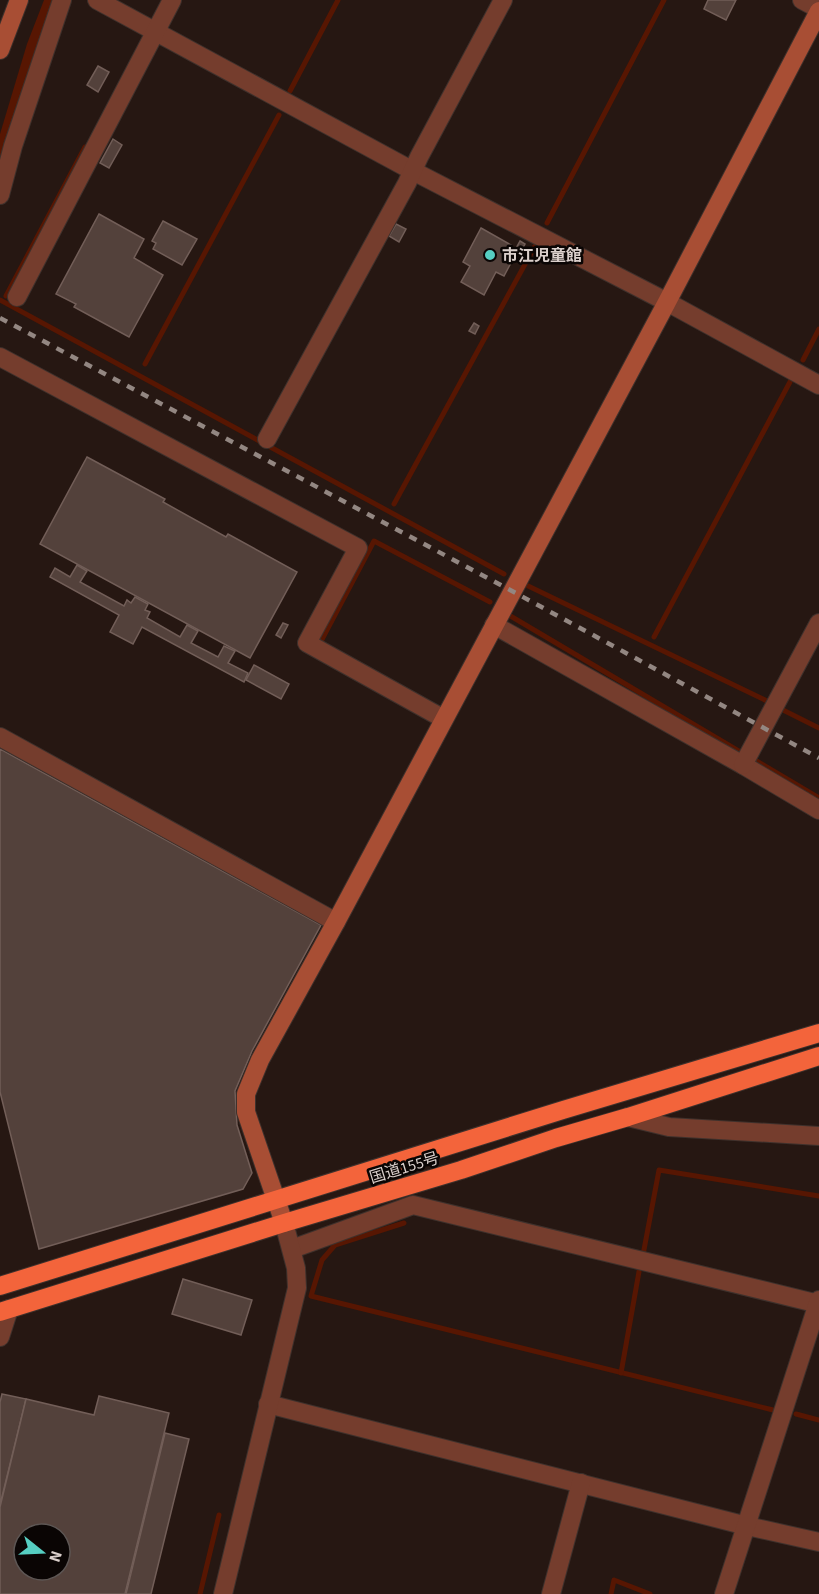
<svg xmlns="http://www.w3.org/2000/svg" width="819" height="1594" viewBox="0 0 819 1594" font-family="'Source Sans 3','Noto Sans JP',sans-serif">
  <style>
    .water { fill: #571602 }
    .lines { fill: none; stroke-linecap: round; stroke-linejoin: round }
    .stream { stroke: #571602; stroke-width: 5 }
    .building { fill: #53413b; stroke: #725e58; stroke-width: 1.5; fill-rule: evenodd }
    .street-casing { stroke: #3f312c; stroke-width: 20 }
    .secondary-casing { stroke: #3f312c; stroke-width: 20 }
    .highway-casing { stroke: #3f312c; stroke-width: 20 }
    .street { stroke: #753d2d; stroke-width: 18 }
    .secondary { stroke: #a84e34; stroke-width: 18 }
    .highway { stroke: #f3643b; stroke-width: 18 }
    .rail { stroke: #938782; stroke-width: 4.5; stroke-dasharray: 8 8; stroke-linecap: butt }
    .poi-dot { fill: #56cec2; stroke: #0a0504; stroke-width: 2 }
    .labels { text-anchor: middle; stroke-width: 5; stroke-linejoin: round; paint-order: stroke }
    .poi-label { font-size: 16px; font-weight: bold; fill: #dacfcb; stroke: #0a0504; text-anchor: start }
    .street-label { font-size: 16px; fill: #dacfcb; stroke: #0a0504 }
  </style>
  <rect width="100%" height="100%" fill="#261712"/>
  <polygon class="water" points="44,0 56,0 0,173 0,134 27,44"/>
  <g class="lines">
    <g class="stream">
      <polyline points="290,91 338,0"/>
      <polyline points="547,223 664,0"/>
      <polyline points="6,296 85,147"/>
      <polyline points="0,300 504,574"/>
      <polyline points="803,360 819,329"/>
      <polyline points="145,364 279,115"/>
      <polyline points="394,504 535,246"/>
      <polyline points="524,584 769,702"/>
      <polyline points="507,614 742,753"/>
      <polyline points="654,637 791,380"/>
      <polyline points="319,645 374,541 490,602"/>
      <polyline points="779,708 819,728"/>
      <polyline points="755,760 819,798"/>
      <polyline points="404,1223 335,1245 322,1260 311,1296 773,1410"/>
      <polyline points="643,1255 659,1170 819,1196"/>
      <polyline points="621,1373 640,1266"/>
      <polyline points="796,1414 819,1420"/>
      <polyline points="200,1594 219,1515"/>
      <polyline points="611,1594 614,1580 650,1594"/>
    </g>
  </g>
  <g class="building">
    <polygon points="708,0 736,0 726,20 704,9"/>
    <polygon points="98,66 109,72 98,92 87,85"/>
    <polygon points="113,139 122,145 109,168 100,163"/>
    <polygon points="99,214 144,239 134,258 163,275 129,337 74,307 76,304 56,294"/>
    <polygon points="163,221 197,239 182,265 153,249 156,243 152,241"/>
    <polygon points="396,224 406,229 399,242 389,236"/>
    <polygon points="481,228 511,245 505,257 512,261 504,276 496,272 484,295 461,282 470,266 463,262"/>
    <polygon points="520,241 525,244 519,255 514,252"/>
    <polygon points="474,323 479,326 475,334 469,331"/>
    <polygon points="87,457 165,499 163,502 226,537 228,534 297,572 250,658 40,544"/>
    <polygon points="77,565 87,571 80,582 124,606 127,600 131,603 135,597 148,604 145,610 150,612 147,618 180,637 187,625 198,631 191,643 218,657 224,646 235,651 228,663 248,673 244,682 142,627 133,644 110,632 119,615 50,577 55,568 70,577"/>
    <polygon points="283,623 288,625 281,638 276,635"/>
    <polygon points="254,665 289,684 281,699 246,680"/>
    <polygon points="0,749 321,925 252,1051 235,1091 237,1125 252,1173 243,1189 39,1249 0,1092"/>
    <polygon points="183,1279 252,1300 241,1335 172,1314"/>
    <polygon points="2,1394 26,1399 0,1505 0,1402"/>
    <path d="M 99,1396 L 169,1413 L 125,1594 L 0,1594 L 0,1507 L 26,1399 L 94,1415 ZM 24,1534 L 60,1534 L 60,1570 L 24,1570 Z"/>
    <polygon points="165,1433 189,1439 151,1594 126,1594"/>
  </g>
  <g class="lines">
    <g class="street-casing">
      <g id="street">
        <polyline points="97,0 413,171 667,302 819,385"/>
        <polyline points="802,0 819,9"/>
        <polyline points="0,195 13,146 62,0"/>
        <polyline points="17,297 172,0"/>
        <polyline points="0,357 358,548 307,643 444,719"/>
        <polyline points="267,439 407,183 419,157 503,0"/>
        <polyline points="494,625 743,765 819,810"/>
        <polyline points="0,737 336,922"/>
        <polyline points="743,765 819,623"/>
        <polyline points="628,1117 669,1127 819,1136"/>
        <polyline points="292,1249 413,1205 819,1304"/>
        <polyline points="0,1337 9,1309"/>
        <polyline points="268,1404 747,1526 819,1542"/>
        <polyline points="223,1594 297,1288 296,1268 284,1223"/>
        <polyline points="551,1594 581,1483"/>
        <polyline points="724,1594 819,1300"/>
      </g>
    </g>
    <g class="secondary-casing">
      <g id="secondary">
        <polyline points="0,50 19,0"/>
        <polyline points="284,1223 246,1112 246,1094 260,1060 336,922 667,302 819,11"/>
      </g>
    </g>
    <g class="highway-casing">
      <g id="highway">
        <polyline points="0,1286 563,1110 819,1033"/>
        <polyline points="0,1312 284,1223 461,1170 556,1138 628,1117 819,1056"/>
      </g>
    </g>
    <use href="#street" class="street"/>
    <use href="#secondary" class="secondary"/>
    <use href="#highway" class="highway"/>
    <polyline class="rail" points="0,318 512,591 819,758"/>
  </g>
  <circle class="poi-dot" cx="490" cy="255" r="6"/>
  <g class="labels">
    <g class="poi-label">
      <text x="502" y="261">市江児童館</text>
    </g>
    <g class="street-label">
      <text transform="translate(404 1167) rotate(-17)" y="6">国道155号</text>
    </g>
  </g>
  <g transform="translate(42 1552) rotate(108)"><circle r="28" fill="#0a0504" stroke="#5d5654" stroke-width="1.5"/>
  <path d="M0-4.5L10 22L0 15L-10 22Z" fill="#56cec2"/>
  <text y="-9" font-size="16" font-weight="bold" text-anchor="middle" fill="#dacfcb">N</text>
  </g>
</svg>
